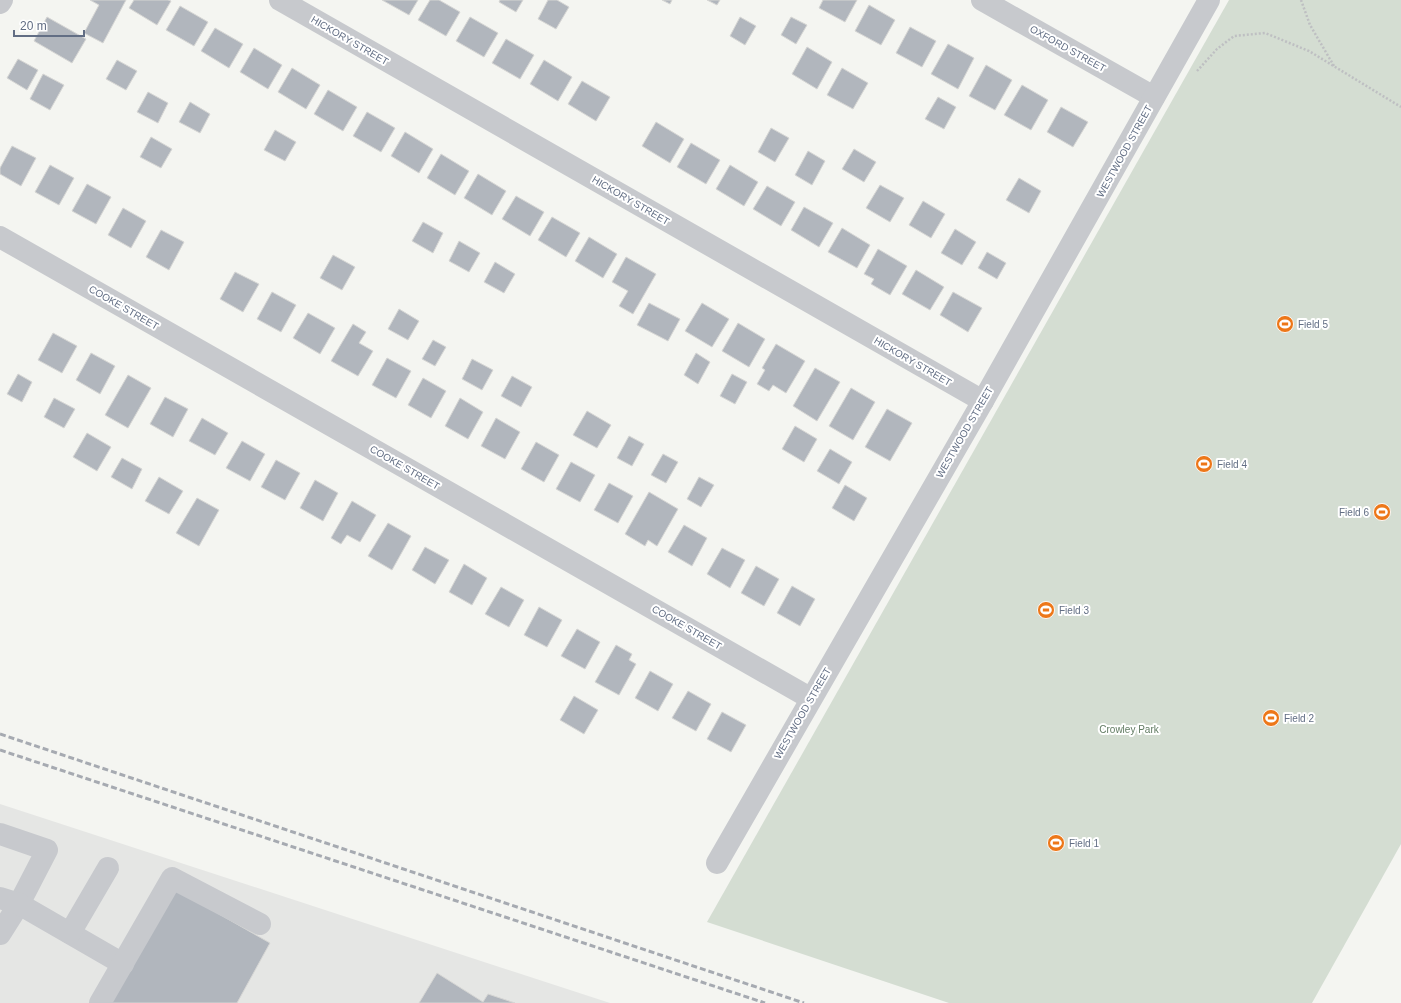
<svg xmlns="http://www.w3.org/2000/svg" width="1401" height="1003" viewBox="0 0 1401 1003" font-family="Arial,sans-serif">
  <style>
    .built { fill: #e5e6e4 }
    .green { fill: #d4ddd2 }
    .building { fill: #b1b6bd; stroke: #d6d6d4 }
    .lines { fill: none; stroke-linecap: round; stroke-linejoin: round }
    .path { stroke: #bebfc2; stroke-width: 2.5; stroke-dasharray: 2 2; stroke-linecap: butt }
    .minor { stroke: #c7c9cd; stroke-width: 22 }
    .rail { stroke: #a6aab1; stroke-width: 3; stroke-dasharray: 6 3; stroke-linecap: butt }
    .labels { text-anchor: middle; stroke-width: 4; stroke-linejoin: round; paint-order: stroke }
    .street-label { font-size: 10px; fill: #626e84; stroke: #fff }
    .poi-label { font-size: 10px; fill: #626e84; stroke: #fff; text-anchor: start }
    .park-label { font-size: 10px; fill: #617b62; stroke: #fff }
  </style>
  <rect width="100%" height="100%" fill="#f4f5f1"/>
  <polygon class="built" points="0,804 610,1003 0,1003"/>
  <polygon class="green" points="1229,0 1401,0 1401,844 1312,1003 949,1003 707,922"/>
  <g class="building">
    <polygon points="90,0 126,0 103,43 84,33 99,5"/>
    <polygon points="134,0 168,0 171,1 157,25 129,8"/>
    <polygon points="382,0 418,0 409,15"/>
    <polygon points="430,0 439,0 460,12 446,36 418,20"/>
    <polygon points="500,0 523,0 516,12 499,2"/>
    <polygon points="548,0 557,0 569,7 556,29 538,19"/>
    <polygon points="662,0 672,0 670,4"/>
    <polygon points="707,0 720,0 717,5"/>
    <polygon points="823,0 857,0 845,22 819,8"/>
    <polygon points="869,5 895,20 881,45 855,31"/>
    <polygon points="180,6 208,22 194,46 166,30"/>
    <polygon points="47,17 86,39 72,63 34,41"/>
    <polygon points="470,17 498,33 484,57 456,41"/>
    <polygon points="740,17 756,26 745,45 730,36"/>
    <polygon points="791,17 807,25 796,44 781,35"/>
    <polygon points="910,27 936,41 922,67 896,53"/>
    <polygon points="215,28 243,44 229,68 201,51"/>
    <polygon points="506,39 534,55 520,79 492,63"/>
    <polygon points="948,44 974,58 958,89 931,74"/>
    <polygon points="807,47 832,62 817,89 792,74"/>
    <polygon points="254,48 282,65 268,89 240,72"/>
    <polygon points="18,59 38,70 27,90 7,78"/>
    <polygon points="117,60 137,71 126,90 106,79"/>
    <polygon points="544,60 572,77 558,101 530,84"/>
    <polygon points="986,65 1012,80 995,110 969,96"/>
    <polygon points="292,68 320,85 306,109 278,92"/>
    <polygon points="842,68 868,83 853,109 827,95"/>
    <polygon points="43,74 64,85 50,110 30,99"/>
    <polygon points="582,81 610,97 596,121 568,104"/>
    <polygon points="1022,85 1048,100 1031,130 1004,115"/>
    <polygon points="328,90 357,107 343,131 314,114"/>
    <polygon points="148,92 168,103 158,123 137,112"/>
    <polygon points="938,97 956,107 944,129 925,119"/>
    <polygon points="190,102 210,114 200,133 179,122"/>
    <polygon points="1061,107 1088,122 1073,147 1047,132"/>
    <polygon points="367,112 395,128 381,152 353,136"/>
    <polygon points="656,122 684,139 670,163 642,146"/>
    <polygon points="771,128 789,138 775,162 758,152"/>
    <polygon points="275,130 296,142 285,161 264,150"/>
    <polygon points="405,132 433,149 419,173 391,156"/>
    <polygon points="151,137 172,149 161,168 140,157"/>
    <polygon points="691,143 720,160 706,184 677,167"/>
    <polygon points="12,146 36,158 21,186 0,174 0,168"/>
    <polygon points="854,149 876,162 864,182 842,169"/>
    <polygon points="808,151 825,161 812,185 795,175"/>
    <polygon points="441,154 469,171 455,195 427,178"/>
    <polygon points="50,165 74,178 59,205 35,192"/>
    <polygon points="730,165 758,182 744,206 716,189"/>
    <polygon points="478,174 506,191 492,215 464,198"/>
    <polygon points="1019,178 1041,191 1029,213 1006,200"/>
    <polygon points="87,184 111,197 96,224 72,211"/>
    <polygon points="880,185 904,198 890,222 866,208"/>
    <polygon points="767,186 795,202 781,226 753,209"/>
    <polygon points="516,196 544,212 530,236 502,219"/>
    <polygon points="923,201 945,214 931,238 909,225"/>
    <polygon points="804,207 833,223 819,247 791,230"/>
    <polygon points="123,208 146,221 131,248 108,235"/>
    <polygon points="552,217 580,233 566,257 538,240"/>
    <polygon points="423,222 443,233 433,253 412,241"/>
    <polygon points="842,228 870,245 857,268 828,252"/>
    <polygon points="955,229 976,242 962,265 941,253"/>
    <polygon points="161,230 184,242 169,270 146,257"/>
    <polygon points="589,237 617,254 603,278 575,261"/>
    <polygon points="459,241 480,253 469,272 449,261"/>
    <polygon points="878,249 907,266 890,295 871,284 874,279 864,274"/>
    <polygon points="987,252 1006,263 997,279 978,268"/>
    <polygon points="333,255 355,267 342,290 320,278"/>
    <polygon points="626,257 656,274 633,314 619,306 628,291 612,282"/>
    <polygon points="495,262 515,274 504,293 484,282"/>
    <polygon points="916,270 944,287 930,310 902,294"/>
    <polygon points="235,272 259,284 243,312 220,299"/>
    <polygon points="272,292 296,305 281,332 257,319"/>
    <polygon points="953,292 982,308 968,332 940,315"/>
    <polygon points="649,303 680,319 668,341 637,325"/>
    <polygon points="702,303 729,319 712,347 685,331"/>
    <polygon points="399,309 419,321 408,340 388,329"/>
    <polygon points="308,313 335,328 320,354 293,338"/>
    <polygon points="738,323 765,339 749,367 722,351"/>
    <polygon points="353,324 366,332 359,343 373,351 358,376 331,361"/>
    <polygon points="53,333 77,346 62,373 38,360"/>
    <polygon points="433,340 446,347 435,366 422,359"/>
    <polygon points="776,344 805,361 786,393 773,385 769,391 757,384 765,370 762,368"/>
    <polygon points="91,353 115,366 100,394 76,380"/>
    <polygon points="696,353 710,362 698,384 684,375"/>
    <polygon points="387,358 411,371 396,398 372,385"/>
    <polygon points="472,359 493,370 482,390 462,379"/>
    <polygon points="815,368 840,382 817,421 793,406"/>
    <polygon points="18,374 32,382 22,402 7,394"/>
    <polygon points="732,374 747,382 735,404 720,396"/>
    <polygon points="128,375 151,388 128,428 105,415"/>
    <polygon points="512,376 532,387 521,407 501,396"/>
    <polygon points="423,378 446,391 431,418 408,405"/>
    <polygon points="851,388 875,402 853,440 829,426"/>
    <polygon points="165,397 188,409 173,437 150,424"/>
    <polygon points="54,398 75,409 64,428 44,417"/>
    <polygon points="460,398 483,412 468,439 445,426"/>
    <polygon points="887,409 912,423 890,461 865,447"/>
    <polygon points="587,411 611,425 597,448 573,435"/>
    <polygon points="202,418 228,433 215,455 189,441"/>
    <polygon points="496,418 520,432 505,459 481,446"/>
    <polygon points="795,426 817,439 804,462 782,449"/>
    <polygon points="87,433 111,447 97,471 73,457"/>
    <polygon points="629,436 644,444 632,466 617,458"/>
    <polygon points="242,441 265,454 250,481 226,468"/>
    <polygon points="536,442 559,455 544,482 521,469"/>
    <polygon points="830,449 852,462 839,484 817,471"/>
    <polygon points="663,454 678,462 666,483 651,475"/>
    <polygon points="122,458 142,469 132,489 111,477"/>
    <polygon points="276,460 300,473 285,500 261,487"/>
    <polygon points="571,462 595,475 580,502 556,489"/>
    <polygon points="159,477 183,491 169,514 145,501"/>
    <polygon points="699,477 714,485 701,507 687,499"/>
    <polygon points="315,480 338,493 323,521 300,508"/>
    <polygon points="609,483 633,496 618,523 594,510"/>
    <polygon points="845,485 867,498 854,521 832,508"/>
    <polygon points="649,492 678,509 657,546 648,540 645,546 625,534"/>
    <polygon points="197,498 219,510 199,546 176,533"/>
    <polygon points="352,501 376,515 360,542 347,535 341,544 331,538"/>
    <polygon points="388,523 411,536 392,570 368,556"/>
    <polygon points="684,525 707,538 692,566 668,552"/>
    <polygon points="425,547 449,560 435,584 412,570"/>
    <polygon points="722,548 745,560 730,588 707,574"/>
    <polygon points="464,564 487,578 472,605 449,592"/>
    <polygon points="756,566 779,579 764,606 741,593"/>
    <polygon points="792,586 815,599 800,626 777,613"/>
    <polygon points="501,587 524,600 509,627 485,614"/>
    <polygon points="539,607 562,620 547,647 524,635"/>
    <polygon points="577,629 600,642 585,669 561,656"/>
    <polygon points="616,645 632,654 629,660 636,664 619,695 595,682"/>
    <polygon points="650,671 673,684 658,711 635,698"/>
    <polygon points="688,691 711,704 696,731 672,718"/>
    <polygon points="574,696 598,710 584,734 560,720"/>
    <polygon points="722,712 746,725 731,752 707,739"/>
    <polygon points="175,889 270,943 237,1003 111,1003"/>
    <polygon points="437,973 483,1002 488,994 515,1003 419,1003"/>
  </g>
  <g class="lines">
    <g class="path">
      <polyline points="1301,0 1310,25 1334,66"/>
      <polyline points="1197,71 1217,49 1234,36 1265,33 1309,51 1401,107"/>
    </g>
    <g class="minor">
      <polyline points="280,0 983,401"/>
      <polyline points="982,0 1154,97"/>
      <polyline points="0,3 2,0"/>
      <polyline points="0,237 810,698"/>
      <polyline points="0,834 47,850 19,904 0,934"/>
      <polyline points="717,863 983,401 1209,0"/>
      <polyline points="0,898 19,904 123,964"/>
      <polyline points="70,933 108,868"/>
      <polyline points="100,1003 172,878 260,924"/>
    </g>
    <g class="rail">
      <polyline points="0,734 804,1003"/>
      <polyline points="0,750 765,1003"/>
    </g>
  </g>
  <defs>
    <g id="stadium-disc" transform="scale(0.9)"><circle r="9.5" fill="#ed7719" stroke="#fff"/><path d="M0-5a6.5 5 0 1 0 0 10a6.5 5 0 1 0 0-10ZM-3.5-1.8h7v3.6h-7Z" fill="#fff"/></g>
  </defs>
  <g fill-rule="evenodd">
    <use href="#stadium-disc" x="1285" y="324"/>
    <use href="#stadium-disc" x="1204" y="464"/>
    <use href="#stadium-disc" x="1382" y="512"/>
    <use href="#stadium-disc" x="1046" y="610"/>
    <use href="#stadium-disc" x="1271" y="718"/>
    <use href="#stadium-disc" x="1056" y="843"/>
  </g>
  <g class="labels">
    <g class="street-label">
      <text transform="translate(350 40) rotate(30)" y="4">HICKORY STREET</text>
      <text transform="translate(1068 48) rotate(29)" y="4">OXFORD STREET</text>
      <text transform="translate(1124 151) rotate(-61)" y="4">WESTWOOD STREET</text>
      <text transform="translate(631 200) rotate(30)" y="4">HICKORY STREET</text>
      <text transform="translate(124 307) rotate(30)" y="4">COOKE STREET</text>
      <text transform="translate(913 361) rotate(30)" y="4">HICKORY STREET</text>
      <text transform="translate(964 432) rotate(-60)" y="4">WESTWOOD STREET</text>
      <text transform="translate(405 467) rotate(30)" y="4">COOKE STREET</text>
      <text transform="translate(687 627) rotate(30)" y="4">COOKE STREET</text>
      <text transform="translate(802 713) rotate(-60)" y="4">WESTWOOD STREET</text>
    </g>
    <g class="poi-label">
      <text x="1298" y="328">Field 5</text>
      <text x="1217" y="468">Field 4</text>
      <text x="1369" y="516" text-anchor="end">Field 6</text>
      <text x="1059" y="614">Field 3</text>
      <text x="1284" y="722">Field 2</text>
      <text x="1069" y="847">Field 1</text>
    </g>
    <g class="park-label">
      <text x="1129" y="733">Crowley Park</text>
    </g>
  </g>
  <path d="M14 30v6h70v-6" fill="none" stroke="#626e84" stroke-width="2"/>
  <text x="20" y="30" font-size="12" fill="#626e84" stroke="#ffffff" stroke-width="3" paint-order="stroke">20 m</text>
</svg>
